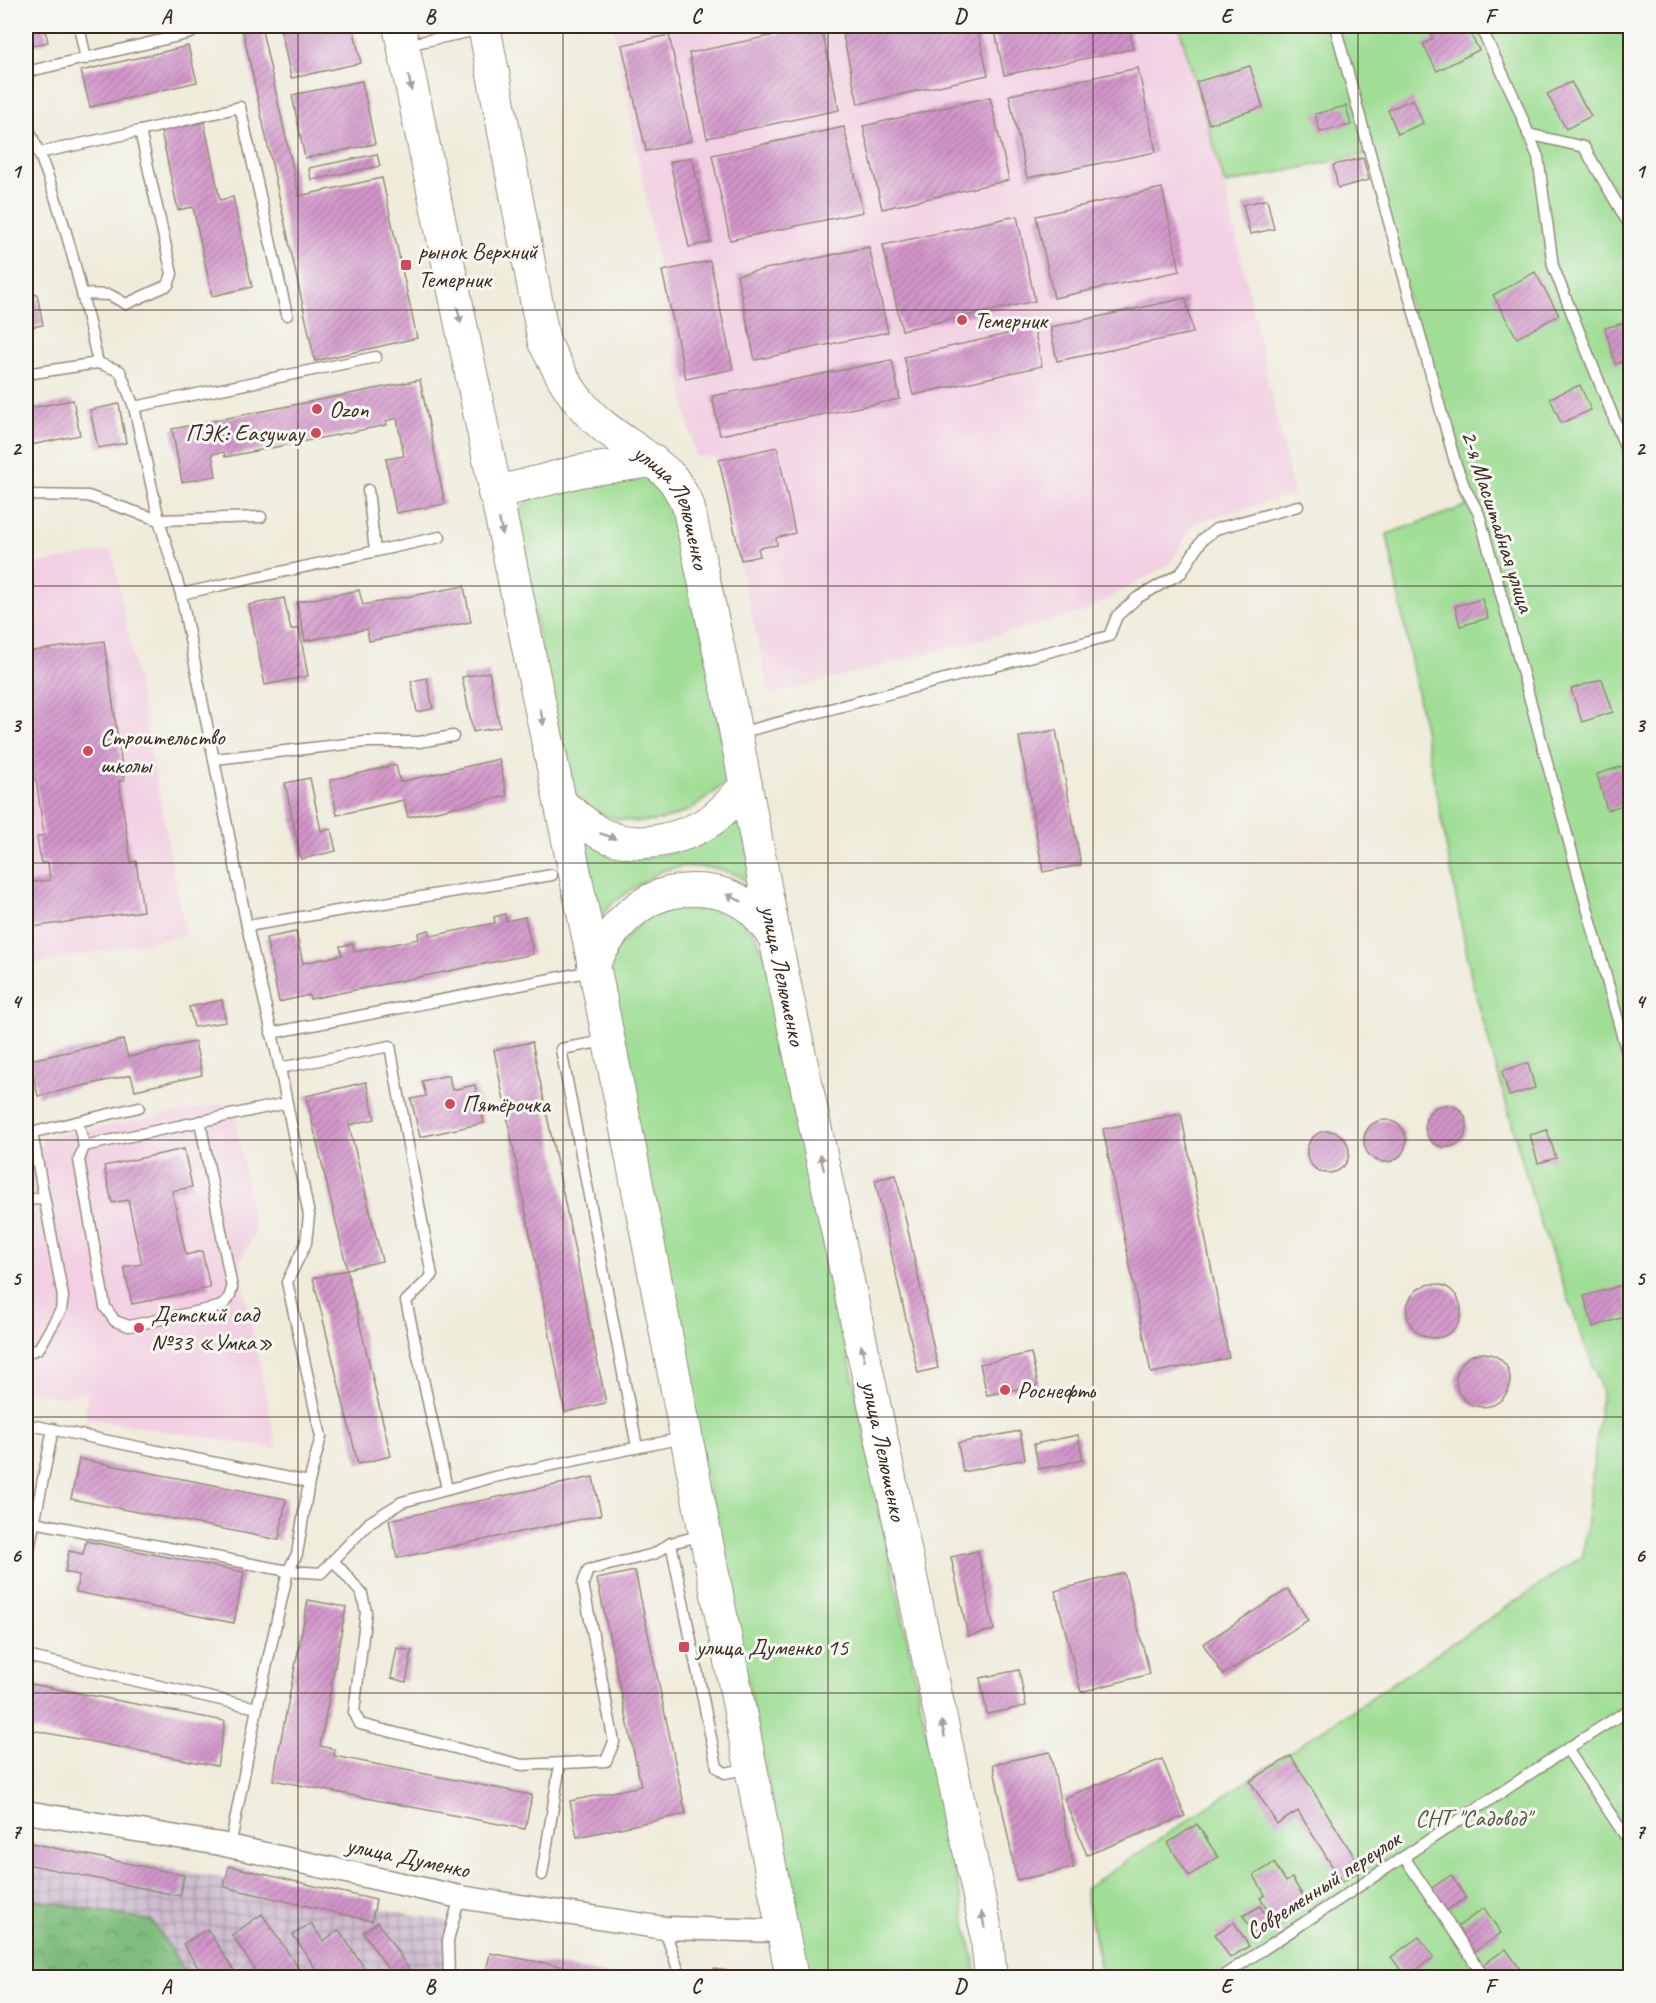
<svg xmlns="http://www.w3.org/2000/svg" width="1656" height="2003" viewBox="0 0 1656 2003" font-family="Caveat,sans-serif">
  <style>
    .built { fill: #f2cfe2 }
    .industrial { fill: url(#industrial-grid) }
    .green { fill: #9fde94; stroke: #6d8459; stroke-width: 1.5 }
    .forest { fill: url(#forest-crowns); stroke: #5d744e; stroke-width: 1.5 }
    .building { fill: url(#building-hatch) }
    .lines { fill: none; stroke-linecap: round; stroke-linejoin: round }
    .lane-casing { stroke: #958b7c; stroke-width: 13 }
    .street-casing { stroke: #958b7c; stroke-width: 25 }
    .secondary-casing { stroke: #958b7c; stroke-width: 34 }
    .lane { stroke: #fff; stroke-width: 10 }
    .street { stroke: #fff; stroke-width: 22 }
    .secondary { stroke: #fff; stroke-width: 32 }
    .oneway { fill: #a79f9a }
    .grid { fill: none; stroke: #3b2a1e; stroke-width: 1.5; stroke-opacity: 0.55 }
    .poi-dot { fill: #d1495b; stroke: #f6f6f2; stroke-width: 2 }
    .labels { text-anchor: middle; stroke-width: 6; stroke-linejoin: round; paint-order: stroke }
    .poi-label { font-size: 24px; fill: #3b2a1e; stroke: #f6f6f2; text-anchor: start }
    .street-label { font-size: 24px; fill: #3b2a1e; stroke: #f6f6f2 }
    .park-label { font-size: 24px; fill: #54573c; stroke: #f6f6f2 }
    .neatline { fill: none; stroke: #3b2a1e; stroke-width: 2 }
    .grid-label { font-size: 20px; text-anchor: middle; font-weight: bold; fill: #3b2a1e }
  </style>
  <defs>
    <pattern id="industrial-grid" width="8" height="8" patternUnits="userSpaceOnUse" patternTransform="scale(1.5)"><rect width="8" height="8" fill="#cfbdd0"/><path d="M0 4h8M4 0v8" fill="none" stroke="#a99aa8"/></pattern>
    <pattern id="forest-crowns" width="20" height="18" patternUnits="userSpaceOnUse" patternTransform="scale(1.5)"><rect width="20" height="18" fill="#7fbd7e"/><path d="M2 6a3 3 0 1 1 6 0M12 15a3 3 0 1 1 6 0" fill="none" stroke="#699a67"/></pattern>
    <pattern id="building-hatch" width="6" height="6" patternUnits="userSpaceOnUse" patternTransform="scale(1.5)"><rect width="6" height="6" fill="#d294c9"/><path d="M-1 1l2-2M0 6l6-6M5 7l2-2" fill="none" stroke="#ac79a3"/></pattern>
  </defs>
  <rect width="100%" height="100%" fill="#f6f6f2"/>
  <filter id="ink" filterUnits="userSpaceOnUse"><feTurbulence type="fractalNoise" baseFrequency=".0167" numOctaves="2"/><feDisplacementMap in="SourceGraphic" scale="12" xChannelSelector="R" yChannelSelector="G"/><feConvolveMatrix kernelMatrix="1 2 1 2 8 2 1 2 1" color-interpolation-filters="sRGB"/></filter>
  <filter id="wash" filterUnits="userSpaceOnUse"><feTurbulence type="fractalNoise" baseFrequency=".008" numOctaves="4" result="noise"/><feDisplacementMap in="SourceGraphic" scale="24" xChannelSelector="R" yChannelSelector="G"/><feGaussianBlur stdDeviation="1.35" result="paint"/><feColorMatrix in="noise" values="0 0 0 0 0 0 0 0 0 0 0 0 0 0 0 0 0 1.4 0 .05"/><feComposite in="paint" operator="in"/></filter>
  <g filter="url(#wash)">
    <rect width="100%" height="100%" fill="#efecdb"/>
    <g class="built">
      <polygon points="613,26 1179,26 1221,169 1294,494 1194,523 1170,564 1084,612 770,695 715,457 695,456"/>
      <polygon points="112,550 186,935 26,965 26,566"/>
      <polygon points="233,1102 255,1233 239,1264 277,1449 85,1418 87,1392 60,1397 26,1392 26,1191 29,1190 26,1171 26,1149 43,1145 42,1138"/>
    </g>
    <polygon class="industrial" points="26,1841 447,1921 454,1977 189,1977 152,1921 26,1898"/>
    <g class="green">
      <polygon points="1179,26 1630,26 1630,1977 1102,1977 1085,1889 1583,1556 1602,1391 1536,1210 1472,981 1387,534 1466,506 1367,154 1225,184"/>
      <path d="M 649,474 L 681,508 L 729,780 C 716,791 702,803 687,811 C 646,831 596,823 567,787 L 515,516 L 527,502 L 541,493 Z"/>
      <path d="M 741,815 L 754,887 L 737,875 L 714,868 L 684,866 L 661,871 L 632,889 L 610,905 L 590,933 L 570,823 C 584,832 598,845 612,852 C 656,873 704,835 741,815 Z"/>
      <polygon points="660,903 726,906 755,934 766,957 977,1977 808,1977 604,980 610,953"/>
    </g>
    <polygon class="forest" points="26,1898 152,1921 189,1977 26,1977"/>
    <g id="blocks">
      <g class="building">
        <polygon points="26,26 44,26 48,42 31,46"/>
        <polygon points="249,26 261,26 299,196 382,178 417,338 315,361 242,27"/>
        <polygon points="280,26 353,26 361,63 291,78"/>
        <polygon points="818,26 821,26 839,110 707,138 689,53"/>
        <polygon points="841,26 977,26 988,75 858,104"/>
        <polygon points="994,26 1129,26 1133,49 1004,75"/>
        <polygon points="1440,26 1466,26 1479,50 1437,71 1423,44 1433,39 1429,31"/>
        <polygon points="669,35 692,141 646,151 622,45"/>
        <polygon points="188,46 197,82 90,107 81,71"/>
        <polygon points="1250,66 1263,107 1209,124 1196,82"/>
        <polygon points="1138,68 1156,152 1027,178 1009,95"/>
        <polygon points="362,81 375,144 305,158 292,95"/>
        <polygon points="1571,82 1591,116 1566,129 1547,94"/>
        <polygon points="990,97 1009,180 882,209 863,126"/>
        <polygon points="1413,99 1423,123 1398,134 1388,110"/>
        <polygon points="1346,106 1351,125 1320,132 1315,114"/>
        <polygon points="204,122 220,200 233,197 252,287 212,296 193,207 178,210 161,131"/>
        <polygon points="844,127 863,212 730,240 712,155"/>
        <polygon points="377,154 380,166 311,180 309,168"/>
        <polygon points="692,157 711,242 689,247 670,162"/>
        <polygon points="1363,158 1369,180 1338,188 1333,165"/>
        <polygon points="1162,188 1180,271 1054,298 1036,216"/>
        <polygon points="1267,199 1274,229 1250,234 1243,205"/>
        <polygon points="1017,216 1035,301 902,330 883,245"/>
        <polygon points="869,247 888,332 755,360 737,275"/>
        <polygon points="710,261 733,369 686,379 662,271"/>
        <polygon points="1535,272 1559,315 1517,338 1493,295"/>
        <polygon points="26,290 28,296 37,294 43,325 26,328"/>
        <polygon points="1186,298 1193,333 1057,361 1050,327"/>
        <polygon points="1630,321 1630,359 1615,364 1605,328"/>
        <polygon points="1034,328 1042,366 913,395 904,357"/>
        <polygon points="892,360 900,399 720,435 712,396"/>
        <polygon points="420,380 445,504 396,513 386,459 404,456 397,418 386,421 387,425 225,457 224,452 212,454 216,476 182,482 172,429"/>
        <polygon points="1580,385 1591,410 1561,423 1550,398"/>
        <polygon points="73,400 80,435 26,446 26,409"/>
        <polygon points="119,404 126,443 98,448 90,410"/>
        <polygon points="777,447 795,533 776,538 777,545 758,548 760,556 741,560 719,460"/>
        <polygon points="464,586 471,622 369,641 367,629 305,641 297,602 359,590 363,605"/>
        <polygon points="284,598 291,630 299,628 308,676 265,685 249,605"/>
        <polygon points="1482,599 1488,618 1460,626 1455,606"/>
        <polygon points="104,641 124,781 119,781 131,862 136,861 143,911 26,928 26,883 50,880 48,862 41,863 37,837 44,835 36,779 28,780 26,766 26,722 27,722 26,710 26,652"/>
        <polygon points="489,672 500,727 473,732 462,677"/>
        <polygon points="427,678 433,709 417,712 411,681"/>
        <polygon points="1602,679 1613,712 1582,722 1571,689"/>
        <polygon points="1056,730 1081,865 1043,872 1019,737"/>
        <polygon points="499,759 507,796 408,817 404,800 337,815 330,780 396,765 400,782"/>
        <polygon points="1630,764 1630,803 1607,810 1597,774"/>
        <polygon points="310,778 321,831 331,829 336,851 301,859 285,783"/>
        <polygon points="505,914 506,921 525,917 533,954 310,999 309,995 279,1002 266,938 296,932 303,963 342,955 340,946 353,944 354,952 419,939 418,933 429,930 431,936 495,923 494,917"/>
        <polygon points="222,1000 226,1022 194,1027 189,1007"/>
        <polygon points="123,1040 128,1057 195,1042 202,1075 135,1090 131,1075 38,1096 30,1060"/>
        <polygon points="532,1042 606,1403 565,1412 494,1050"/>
        <polygon points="1528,1063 1535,1088 1509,1096 1502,1071"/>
        <polygon points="449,1075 452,1090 475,1085 484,1123 420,1137 411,1099 426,1096 422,1081"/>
        <polygon points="366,1082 375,1119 349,1125 382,1261 347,1269 306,1096"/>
        <circle cx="1446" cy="1126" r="21"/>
        <polygon points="1181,1114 1229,1358 1151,1373 1103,1129"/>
        <circle cx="1385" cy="1141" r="21"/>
        <polygon points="1547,1130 1556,1158 1538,1163 1530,1135"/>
        <circle cx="1328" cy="1152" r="21"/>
        <polygon points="184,1149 192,1187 172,1191 186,1255 202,1251 210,1288 132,1304 124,1267 142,1264 128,1200 112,1203 104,1166"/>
        <polygon points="896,1175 938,1368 918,1373 875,1180"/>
        <polygon points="26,1251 33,1280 26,1282"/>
        <polygon points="347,1270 391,1456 358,1464 313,1278"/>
        <circle cx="1434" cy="1311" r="27"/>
        <polygon points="1623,1285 1630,1315 1593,1327 1584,1296"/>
        <circle cx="1483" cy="1380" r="27"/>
        <polygon points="1031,1353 1038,1385 987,1395 980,1364"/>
        <polygon points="1020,1431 1025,1459 963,1472 958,1443"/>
        <polygon points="1078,1435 1083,1460 1039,1469 1034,1444"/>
        <polygon points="79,1459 286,1499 279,1540 71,1499"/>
        <polygon points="593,1477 601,1515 397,1558 389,1520"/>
        <polygon points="86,1541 244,1572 234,1623 76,1592 79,1575 65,1572 69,1551 83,1554"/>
        <polygon points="978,1551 994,1630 968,1636 951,1557"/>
        <polygon points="635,1571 686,1814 577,1837 570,1801 641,1786 597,1579"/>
        <polygon points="1124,1573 1150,1674 1081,1692 1055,1591"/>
        <polygon points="1288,1589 1308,1620 1223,1675 1203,1644"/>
        <polygon points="308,1600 346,1607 320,1746 335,1749 334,1756 532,1795 525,1829 273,1780"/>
        <polygon points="397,1648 412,1651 406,1682 391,1678"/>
        <polygon points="1019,1670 1026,1706 987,1714 980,1678"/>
        <polygon points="26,1683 225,1721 217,1766 26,1729"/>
        <polygon points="1050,1752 1074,1868 1017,1880 993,1764"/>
        <polygon points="1291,1756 1362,1869 1342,1882 1298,1811 1277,1824 1250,1781"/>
        <polygon points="1162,1759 1185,1816 1087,1855 1064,1798"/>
        <polygon points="1197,1824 1218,1857 1189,1876 1168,1843"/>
        <polygon points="26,1842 184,1875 180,1896 26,1864"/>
        <polygon points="1274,1863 1286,1882 1292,1878 1308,1904 1276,1924 1260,1898 1265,1895 1254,1875"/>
        <polygon points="229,1866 376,1900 372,1921 224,1887"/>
        <polygon points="1451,1875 1466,1898 1444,1912 1429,1890"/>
        <polygon points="1260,1906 1272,1925 1256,1935 1243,1916"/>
        <polygon points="1484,1908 1501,1933 1474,1952 1456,1928"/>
        <polygon points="262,1914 305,1978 260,1978 232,1935"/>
        <polygon points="378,1922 415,1978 394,1978 363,1932"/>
        <polygon points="1234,1922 1249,1946 1230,1958 1215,1934"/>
        <polygon points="311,1923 323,1941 339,1930 371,1978 322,1978 293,1935"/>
        <polygon points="207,1929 239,1978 205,1978 183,1944"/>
        <polygon points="1419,1937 1434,1957 1406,1977 1391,1957"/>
        <polygon points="1506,1949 1525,1976 1523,1978 1491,1978 1483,1965"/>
        <polygon points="490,1953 614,1976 614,1978 485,1978"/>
        <polygon points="714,1969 735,1972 736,1978 715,1978"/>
      </g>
    </g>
  </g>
  <g filter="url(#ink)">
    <use href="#blocks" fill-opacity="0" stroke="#958b7c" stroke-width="1.5"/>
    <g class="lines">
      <g class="lane-casing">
        <g id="lane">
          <polyline points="79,26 86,59"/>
          <polyline points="1335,26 1455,462 1464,486 1479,514 1630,1064"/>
          <polyline points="1480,26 1512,93 1538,157 1553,266 1630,459"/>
          <polyline points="406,45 482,29"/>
          <polyline points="26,72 191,33 190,26"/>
          <path d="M 26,123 C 61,198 80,282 98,363"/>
          <polyline points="140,131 240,107 287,315"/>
          <polyline points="1528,134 1584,147 1630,226"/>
          <polyline points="39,153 140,131 172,274 168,285 126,304 110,295 83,294"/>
          <polyline points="26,374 98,363 120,371 134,407 159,520 181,594 247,926 280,1068 309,1215 306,1243 287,1282 321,1437 309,1482 26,1424"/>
          <polyline points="134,407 376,357"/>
          <polyline points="368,490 375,551"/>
          <polyline points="26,495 88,496 159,520 261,517"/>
          <polyline points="181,594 440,537"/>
          <polyline points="739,733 1109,636 1117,616 1137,598 1181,573 1202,540 1216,529 1298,506"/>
          <polyline points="215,759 365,742 419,742 453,736"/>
          <polyline points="247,926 552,875"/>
          <polyline points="271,1033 592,971"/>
          <polyline points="605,1041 561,1049 637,1447"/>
          <polyline points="280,1068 390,1046 432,1276 406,1301 447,1489"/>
          <polyline points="78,1122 84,1146 287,1103"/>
          <polyline points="26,1134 139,1107"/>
          <path d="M 84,1146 L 79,1160 L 105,1307 L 115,1321 L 129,1326 L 219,1307 C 227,1303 230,1297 232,1288 L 200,1121"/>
          <polyline points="26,1201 44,1197"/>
          <polyline points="26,1353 38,1349 41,1345 61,1310 63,1297 32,1133"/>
          <polyline points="309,1482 297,1554 288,1571 321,1573 370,1522 402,1502 494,1477 683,1438"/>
          <polyline points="34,1522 288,1571 257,1708 230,1847"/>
          <polyline points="671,1543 703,1535"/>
          <polyline points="333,1560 362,1594 366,1612 354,1712 360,1724 522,1765 606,1761 614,1742 583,1584 588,1570 654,1554 671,1543 717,1767 725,1773 750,1768"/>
          <polyline points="26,1564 53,1429"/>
          <polyline points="26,1656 257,1708"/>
          <polyline points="1567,1749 1630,1843"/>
          <polyline points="1404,1857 1485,1978"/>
          <polyline points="542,1875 560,1764"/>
          <polyline points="664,1928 681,1978"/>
          <polyline points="449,1978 448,1940 460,1897"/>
          <polyline points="1220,1978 1567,1749 1630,1709"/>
        </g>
      </g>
      <g class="street-casing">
        <polyline id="street" points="26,1812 220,1844 460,1897 664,1928 782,1931"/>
      </g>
      <g class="secondary-casing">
        <g id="secondary">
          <polyline points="399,26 595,970 792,1978"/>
          <path id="s1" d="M 484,26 L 544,342 C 556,364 566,387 582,405 C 606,435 644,450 671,477 C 678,485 683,496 688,505 L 728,693 L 775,938 L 986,1930 L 991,1978"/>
          <polyline points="494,493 580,471 653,461"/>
          <path d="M 560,803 C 572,812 584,823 596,831 C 631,852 679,841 710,821 C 724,812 735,797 746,785"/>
          <path d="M 593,964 C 605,944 616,924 635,910 C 667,884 719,883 751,909 C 760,916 767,928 774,937"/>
        </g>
      </g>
      <use href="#lane" class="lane"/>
      <use href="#street" class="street"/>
      <use href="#secondary" class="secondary"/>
    </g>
    <defs><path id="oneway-solid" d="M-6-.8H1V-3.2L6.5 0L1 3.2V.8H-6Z" transform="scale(1.5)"/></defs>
    <g class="oneway">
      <use href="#oneway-solid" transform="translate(410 83) rotate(80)"/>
      <use href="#oneway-solid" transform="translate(459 315) rotate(78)"/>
      <use href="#oneway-solid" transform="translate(501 527) rotate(78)"/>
      <use href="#oneway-solid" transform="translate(542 717) rotate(78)"/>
      <use href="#oneway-solid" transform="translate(608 836) rotate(19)"/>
      <use href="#oneway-solid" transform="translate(734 898) rotate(-156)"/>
      <use href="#oneway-solid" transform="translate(822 1162) rotate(-102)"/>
      <use href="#oneway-solid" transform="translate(863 1353) rotate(-102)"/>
      <use href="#oneway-solid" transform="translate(943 1729) rotate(-102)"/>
      <use href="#oneway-solid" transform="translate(983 1920) rotate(-102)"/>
    </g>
  </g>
  <path class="grid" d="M 298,26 L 298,1978M 563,26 L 563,1978M 828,26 L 828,1978M 1093,26 L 1093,1978M 1358,26 L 1358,1978M 26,310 L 1630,310M 26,586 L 1630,586M 26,863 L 1630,863M 26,1140 L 1630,1140M 26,1417 L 1630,1417M 26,1693 L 1630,1693"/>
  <g class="poi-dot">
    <rect x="400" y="259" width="12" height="12" rx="3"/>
    <circle cx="962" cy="320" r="6"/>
    <circle cx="317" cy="409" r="6"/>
    <circle cx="316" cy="433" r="6"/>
    <circle cx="88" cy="751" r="6"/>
    <circle cx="450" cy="1104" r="6"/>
    <circle cx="139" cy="1328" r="6"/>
    <circle cx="1005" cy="1390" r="6"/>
    <rect x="678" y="1641" width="12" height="12" rx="3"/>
  </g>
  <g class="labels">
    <g class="poi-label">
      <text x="418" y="259">рынок Верхний<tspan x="418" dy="28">Темерник</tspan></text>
      <text x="974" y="328">Темерник</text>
      <text x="329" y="417">Ozon</text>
      <text x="304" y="441" text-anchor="end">ПЭК: Easyway</text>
      <text x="100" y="745">Строительство<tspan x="100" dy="28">школы</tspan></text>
      <text x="462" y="1112">Пятёрочка</text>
      <text x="151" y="1322">Детский сад<tspan x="151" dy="28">№33 «Умка»</tspan></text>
      <text x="1017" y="1398">Роснефть</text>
      <text x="696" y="1655">улица Думенко 15</text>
    </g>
    <g class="street-label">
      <text dy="8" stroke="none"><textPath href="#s1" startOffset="537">улица Лелюшенко</textPath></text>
      <text transform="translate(1498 521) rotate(72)" y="8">2-я Масштабная улица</text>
      <text dy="8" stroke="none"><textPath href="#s1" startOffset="1023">улица Лелюшенко</textPath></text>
      <text dy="8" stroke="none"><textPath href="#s1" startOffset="1509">улица Лелюшенко</textPath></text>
      <text transform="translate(408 1857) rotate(12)" y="8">улица Думенко</text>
      <text transform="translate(1323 1885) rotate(-33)" y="8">Современный переулок</text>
    </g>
    <g class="park-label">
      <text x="1473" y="1826">СНТ "Садовод"</text>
    </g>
  </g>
  <rect width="1656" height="2003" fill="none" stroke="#f6f6f2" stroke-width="66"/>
  <rect x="33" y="33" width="1590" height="1937" class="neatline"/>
  <g class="grid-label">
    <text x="166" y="23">A</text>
    <text x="430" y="23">B</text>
    <text x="696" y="23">C</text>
    <text x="960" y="23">D</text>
    <text x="1226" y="23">E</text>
    <text x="1490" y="23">F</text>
    <text x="16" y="178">1</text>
    <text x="1640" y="178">1</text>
    <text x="16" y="455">2</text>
    <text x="1640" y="455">2</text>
    <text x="16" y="732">3</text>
    <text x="1640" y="732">3</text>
    <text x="16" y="1008">4</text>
    <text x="1640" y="1008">4</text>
    <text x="16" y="1285">5</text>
    <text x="1640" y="1285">5</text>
    <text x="16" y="1562">6</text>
    <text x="1640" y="1562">6</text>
    <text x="16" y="1838">7</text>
    <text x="1640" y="1838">7</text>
    <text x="166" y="1993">A</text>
    <text x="430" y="1993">B</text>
    <text x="696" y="1993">C</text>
    <text x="960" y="1993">D</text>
    <text x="1226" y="1993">E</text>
    <text x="1490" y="1993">F</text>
  </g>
</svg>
